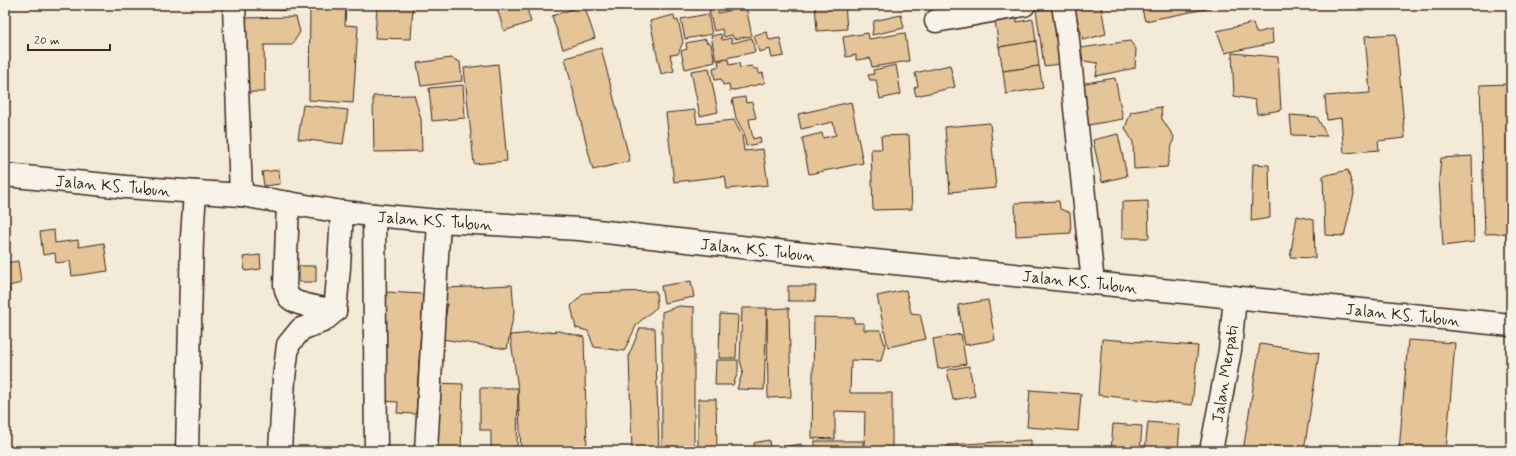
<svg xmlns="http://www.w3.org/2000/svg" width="1516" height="456" viewBox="0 0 1516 456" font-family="Mynerve,sans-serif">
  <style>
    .building { fill: #e5c598; stroke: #3b2a1e }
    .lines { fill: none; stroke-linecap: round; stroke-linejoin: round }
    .minor-casing { stroke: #3b2a1e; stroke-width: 25 }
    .major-casing { stroke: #3b2a1e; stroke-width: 25 }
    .minor { stroke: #f7f3e8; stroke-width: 22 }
    .major { stroke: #f7f3e8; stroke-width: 22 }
    .labels { text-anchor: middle; stroke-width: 4; stroke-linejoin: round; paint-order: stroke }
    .street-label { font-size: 16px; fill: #3b2a1e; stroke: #f7f3e8 }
  </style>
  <rect width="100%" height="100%" fill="#f3ead8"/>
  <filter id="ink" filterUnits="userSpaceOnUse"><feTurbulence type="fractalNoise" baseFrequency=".025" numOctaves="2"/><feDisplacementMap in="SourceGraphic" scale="8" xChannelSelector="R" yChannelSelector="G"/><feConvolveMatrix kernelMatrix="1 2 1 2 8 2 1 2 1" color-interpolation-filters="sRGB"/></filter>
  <g filter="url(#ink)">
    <g class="building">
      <polygon points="241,5 302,5 301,11 240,9"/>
      <polygon points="377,5 413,5 411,39 375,38"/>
      <polygon points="496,5 527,5 526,5 531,22 504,31"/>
      <polygon points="584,5 595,38 563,49 552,16"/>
      <polygon points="815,5 845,5 847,29 817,31"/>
      <polygon points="1084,5 1101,6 1106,34 1083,40 1075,11"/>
      <polygon points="1141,5 1211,5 1211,8 1145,21"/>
      <polygon points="310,6 346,6 345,25 358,26 353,103 309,100"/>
      <polygon points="746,7 752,36 734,39 732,35 724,37 722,29 714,31 709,10 717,8 718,13"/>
      <polygon points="1052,8 1060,64 1044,66 1036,10"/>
      <polygon points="1016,11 1017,22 1033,19 1036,41 999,47 994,14"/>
      <polygon points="708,14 712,34 685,39 681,19"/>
      <polygon points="674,15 675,21 678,20 683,42 678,54 670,55 674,71 661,74 650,21"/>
      <polygon points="901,15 904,28 872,35 874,21"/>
      <polygon points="296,17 300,32 292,45 264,45 265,92 244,92 243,18"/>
      <polygon points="1253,23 1256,33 1272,29 1273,43 1225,53 1217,31"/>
      <polygon points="767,32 769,40 780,38 784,56 772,58 770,49 759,52 754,35"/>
      <polygon points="868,33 869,39 905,33 909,61 872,67 870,58 856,60 856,55 846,57 843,37"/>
      <polygon points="721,34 722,40 731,38 732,43 752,38 755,52 716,60 711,36"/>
      <polygon points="1396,34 1405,138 1378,141 1379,150 1344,153 1341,118 1327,120 1325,96 1370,93 1365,36"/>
      <polygon points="706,39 706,42 711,44 715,62 685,69 681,51 687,49 686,43"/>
      <polygon points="1036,41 1039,66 1003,71 999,47"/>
      <polygon points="1130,41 1136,49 1135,68 1096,76 1098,63 1083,61 1081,48"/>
      <polygon points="601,48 630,161 593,170 565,58"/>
      <polygon points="1232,53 1278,57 1281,110 1257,114 1255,100 1234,96"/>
      <polygon points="451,58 460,62 462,81 421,86 417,63"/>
      <polygon points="728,59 729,65 739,63 740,68 752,66 754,69 758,69 759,74 763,73 765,83 730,91 729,84 723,85 721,79 715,80 713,68 719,66 718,61"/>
      <polygon points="498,64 507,161 474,164 464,68"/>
      <polygon points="896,65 901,94 880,99 876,80 870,80 868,75 874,74 873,70"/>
      <polygon points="950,65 955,87 916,96 914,88 918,86 915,73"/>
      <polygon points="1039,66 1043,88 1006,94 1003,71"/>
      <polygon points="709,68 718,112 700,116 691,71"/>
      <polygon points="1115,78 1123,119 1088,125 1080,84"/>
      <polygon points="1511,84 1511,233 1485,234 1480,85"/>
      <polygon points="463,85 465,118 432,121 429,88"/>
      <polygon points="414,95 421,119 422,151 374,152 373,96"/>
      <polygon points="745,97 746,103 752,102 756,118 749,119 753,139 760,137 761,143 746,146 744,133 736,118 732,99"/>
      <polygon points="851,102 863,163 809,174 802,138 822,133 823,138 836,135 833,122 801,129 798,114"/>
      <polygon points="303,105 348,110 343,144 298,139"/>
      <polygon points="1161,107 1162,119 1174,137 1167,167 1134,169 1133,142 1125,128 1131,112"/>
      <polygon points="695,110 697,124 734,120 742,136 744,151 763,149 768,185 727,189 725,176 674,182 666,113"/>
      <polygon points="1290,115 1317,117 1327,136 1292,135"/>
      <polygon points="990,123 996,188 950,192 945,127"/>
      <polygon points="1118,134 1127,176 1102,182 1093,140"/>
      <polygon points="909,135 912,209 873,210 871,149 882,149 881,136"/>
      <polygon points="1472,156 1474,242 1443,246 1439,179 1441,158"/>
      <polygon points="1253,164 1269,165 1270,218 1251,221"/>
      <polygon points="279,170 280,184 264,186 262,172"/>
      <polygon points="1348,170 1354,194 1344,236 1325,235 1323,176"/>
      <polygon points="1059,201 1060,209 1070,213 1071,233 1016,236 1015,203"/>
      <polygon points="1148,201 1149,238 1122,238 1122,202"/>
      <polygon points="1297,216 1314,220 1315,258 1290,257"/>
      <polygon points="54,230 55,243 78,240 79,247 104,243 108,271 72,276 70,261 56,263 55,253 43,255 40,232"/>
      <polygon points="260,255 261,269 245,271 243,257"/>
      <polygon points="18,261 21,283 9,286 10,292 5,293 5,263"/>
      <rect x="299" y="266" width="17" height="16"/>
      <polygon points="691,281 694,297 664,303 661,286"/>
      <polygon points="512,285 514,312 507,349 442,339 447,308 446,288"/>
      <polygon points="788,286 816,286 815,301 788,301"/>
      <polygon points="906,290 911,313 920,314 926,339 888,347 877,296"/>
      <polygon points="656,291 657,307 637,324 624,351 594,347 588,331 576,328 571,306 584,293"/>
      <polygon points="386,292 423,294 416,414 397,413 398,402 380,401"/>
      <polygon points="988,300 995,340 965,345 958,305"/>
      <polygon points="679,306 694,307 694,451 662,451 662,312"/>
      <polygon points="742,308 767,308 764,390 737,389 743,371 740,360"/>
      <polygon points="789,308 791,397 768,398 767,309"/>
      <polygon points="720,314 738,315 736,358 719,358"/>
      <polygon points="814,317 854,318 854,323 864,323 864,330 880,330 885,345 881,361 851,360 850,393 892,393 892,448 864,448 865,412 835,411 835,439 812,438"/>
      <polygon points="640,328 655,328 659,451 632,451 629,355"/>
      <polygon points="559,331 584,337 587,451 521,451 518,388 510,335"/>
      <polygon points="961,334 966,364 938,369 933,339"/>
      <polygon points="1102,339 1198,346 1192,405 1098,395"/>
      <polygon points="1408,340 1455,343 1446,451 1399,451"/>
      <polygon points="1260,344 1319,353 1304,451 1243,451"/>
      <polygon points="716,360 738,360 738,372 733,385 715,385"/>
      <polygon points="969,366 975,396 953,400 947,370"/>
      <polygon points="435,383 463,384 461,451 434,451"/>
      <polygon points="480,388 518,388 517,451 491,451 491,430 480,430"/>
      <polygon points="1030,390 1081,394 1078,431 1027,427"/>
      <polygon points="698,399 716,399 717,451 698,451"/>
      <polygon points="1148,422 1180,425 1178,451 1145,451"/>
      <polygon points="1113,424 1142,426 1140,451 1111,451"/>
      <polygon points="769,440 770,449 801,444 805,451 755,451 754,443"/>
      <polygon points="1031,440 1031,451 948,451 948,445"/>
      <rect x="815" y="441" width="48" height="10"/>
    </g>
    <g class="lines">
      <g class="minor-casing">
        <g id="minor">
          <polyline points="234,5 241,195"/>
          <polyline points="1063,5 1067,30 1093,283"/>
          <polyline points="936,21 1024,5"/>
          <path d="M 288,203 L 285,285 C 286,290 287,296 291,299 C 300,306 323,308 335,311"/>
          <polyline points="374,215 376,451"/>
          <polyline points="187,451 192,237 195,192"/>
          <polyline points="280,451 284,378 288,345 301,329 323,321 335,311 339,267 342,212"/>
          <polyline points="426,451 439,221"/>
          <polyline points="1211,451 1230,350 1235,297"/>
        </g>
      </g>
      <g class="major-casing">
        <polyline id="major" points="5,175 126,187 241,195 342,212 374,215 439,221 579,229 795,253 1511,325"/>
      </g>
      <use href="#minor" class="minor"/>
      <use href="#major" class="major"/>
    </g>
  </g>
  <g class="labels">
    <g class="street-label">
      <text transform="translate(113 185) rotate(5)" y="6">Jalan KS. Tubun</text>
      <text transform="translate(435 220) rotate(4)" y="6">Jalan KS. Tubun</text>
      <text transform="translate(758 249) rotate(6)" y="6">Jalan KS. Tubun</text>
      <text transform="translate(1080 281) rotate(6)" y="6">Jalan KS. Tubun</text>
      <text transform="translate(1403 314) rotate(6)" y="6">Jalan KS. Tubun</text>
      <text transform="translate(1224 374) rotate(-81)" y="6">Jalan Merpati</text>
    </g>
  </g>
  <rect width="1516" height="456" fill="none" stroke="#f7f3e8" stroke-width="20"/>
  <rect x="10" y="10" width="1496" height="436" fill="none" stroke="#3b2a1e" stroke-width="1.5" filter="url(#ink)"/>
  <path d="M28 44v6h82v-6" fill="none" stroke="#3b2a1e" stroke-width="2"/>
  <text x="34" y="44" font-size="12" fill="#3b2a1e" stroke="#f7f3e8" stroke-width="3" paint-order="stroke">20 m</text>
</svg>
